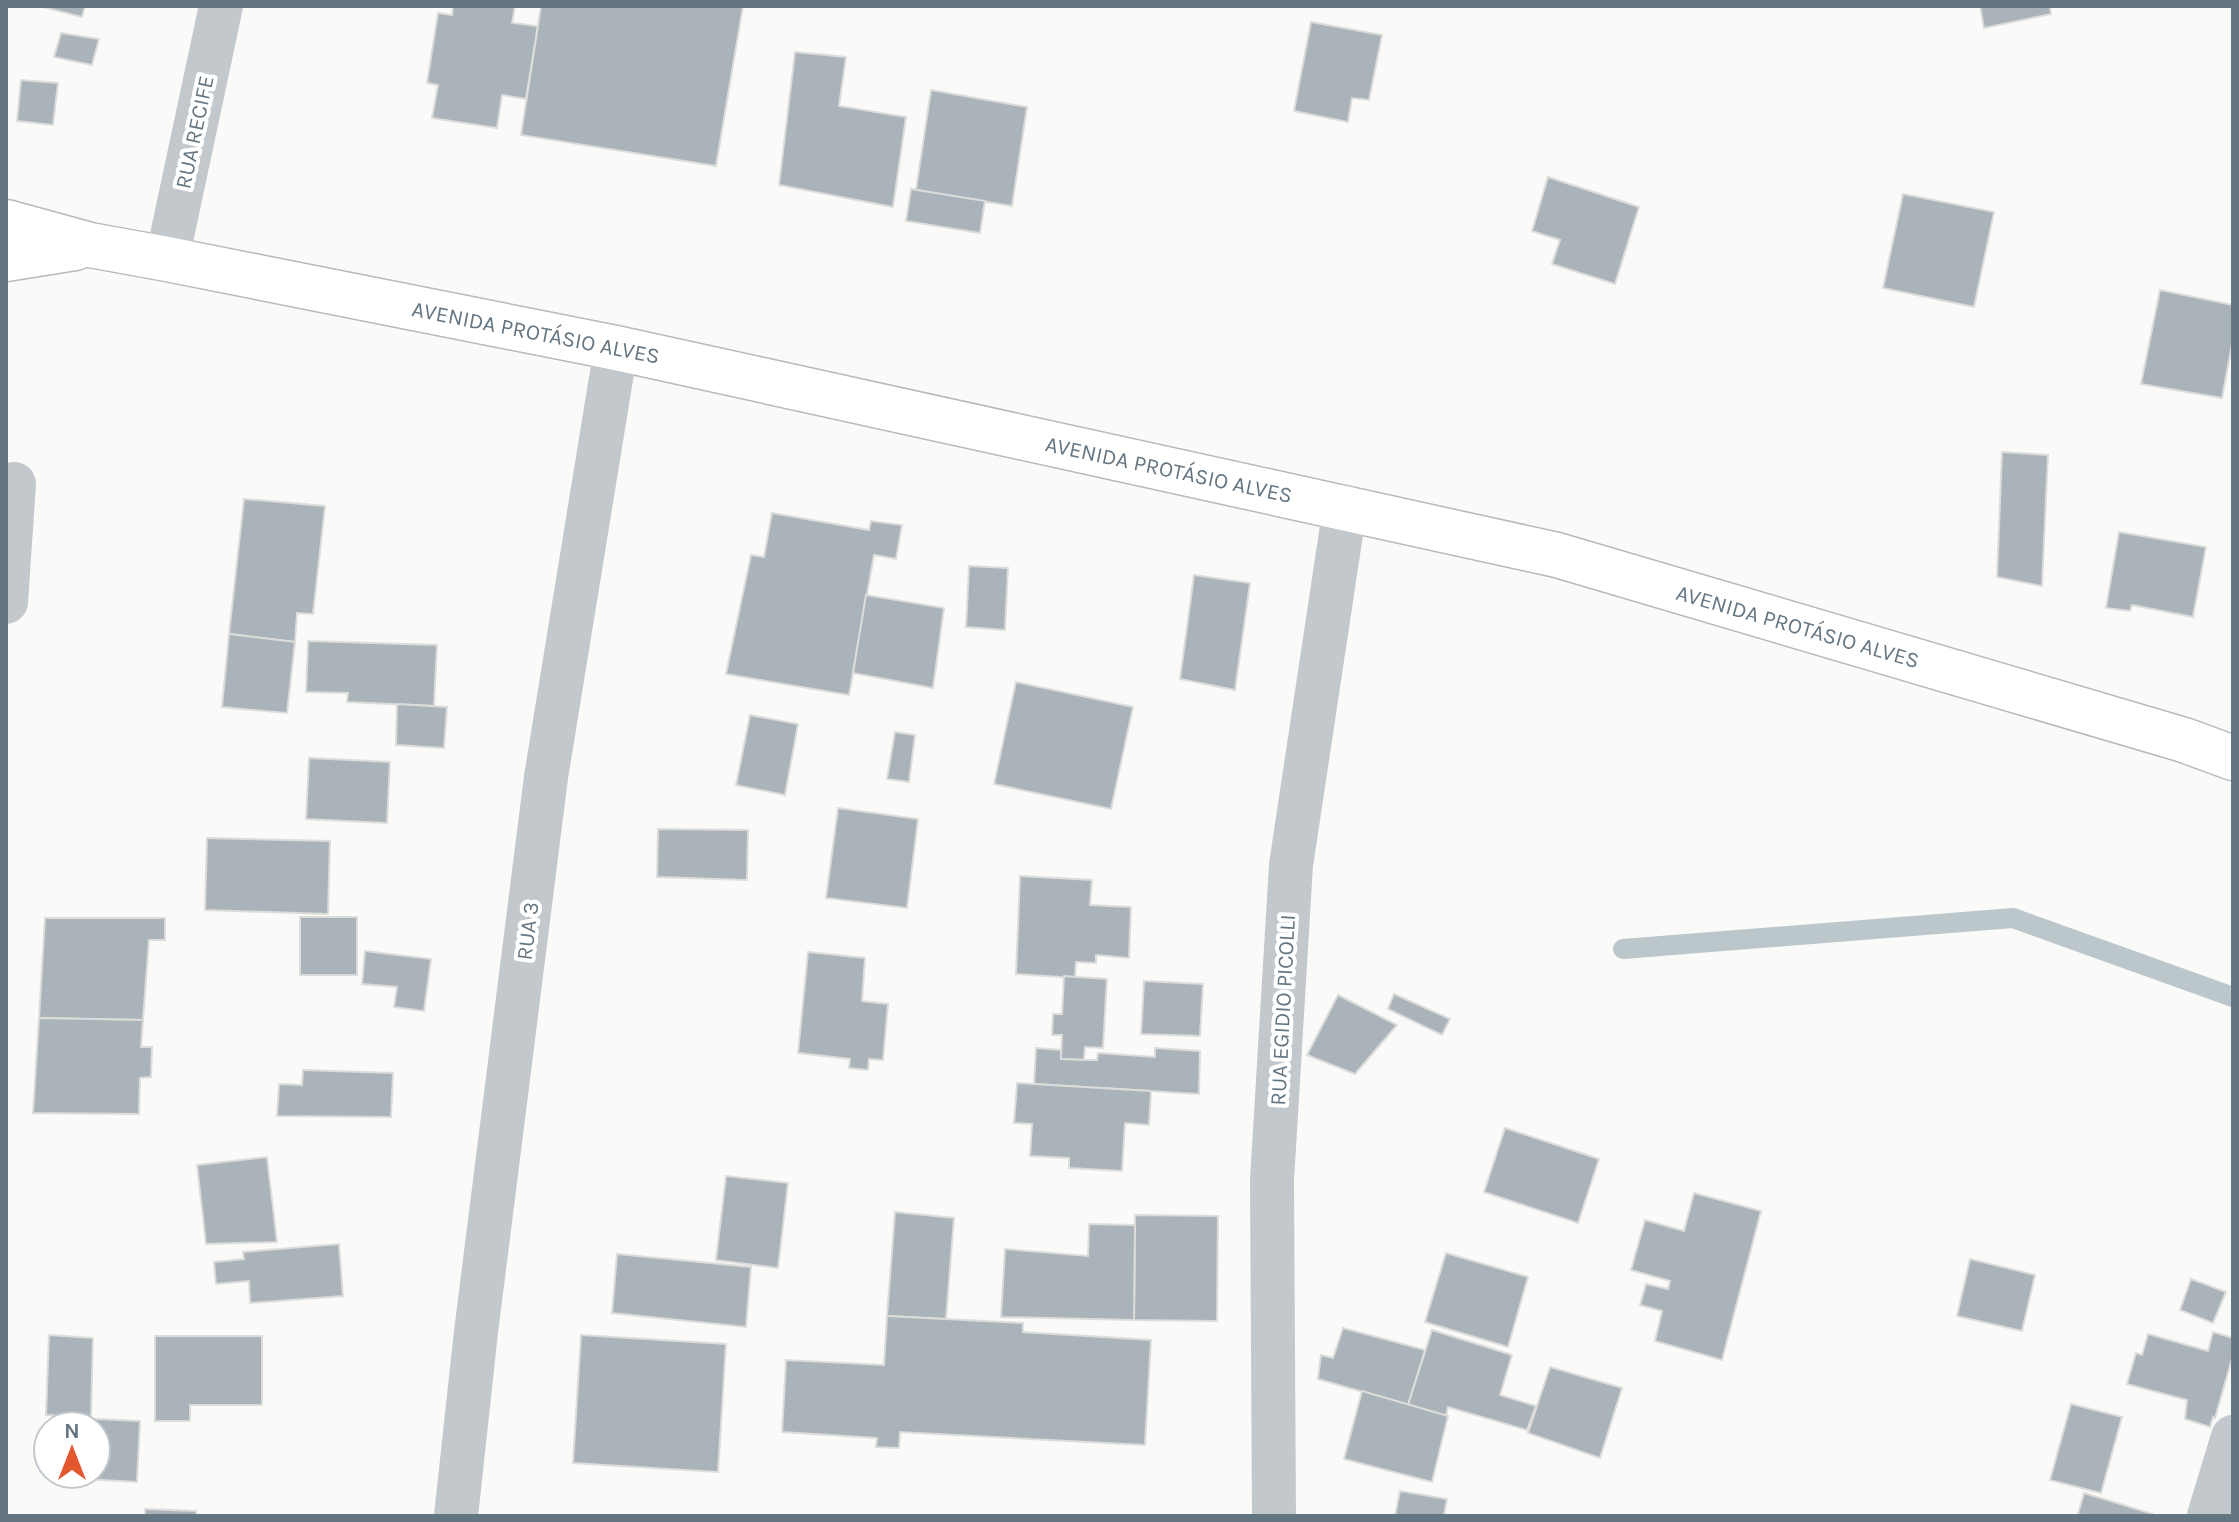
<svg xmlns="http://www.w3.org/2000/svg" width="2239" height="1522" viewBox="0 0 2239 1522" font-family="Karla,sans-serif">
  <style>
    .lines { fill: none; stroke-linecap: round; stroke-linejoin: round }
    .stream { stroke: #bbc7cb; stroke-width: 20 }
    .building { fill: #aab3b9; stroke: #dcdcda; stroke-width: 2 }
    .primary-casing { stroke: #b5babe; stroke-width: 47 }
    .minor { stroke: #c3c8cc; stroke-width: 44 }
    .primary { stroke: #fff; stroke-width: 44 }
    .labels { text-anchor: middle; stroke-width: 8; stroke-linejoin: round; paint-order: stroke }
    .street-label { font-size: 22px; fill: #657683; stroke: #fff }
  </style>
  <rect width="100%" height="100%" fill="#fafaf8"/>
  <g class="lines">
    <polyline class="stream" points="1623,949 2013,918 2233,997"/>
  </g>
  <g class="building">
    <polygon points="39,6 85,6 82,17"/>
    <polygon points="453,6 515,6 512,23 538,26 526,99 502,95 497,128 432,118 438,85 427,83 438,13 452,15"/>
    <polygon points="541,6 743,6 716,166 521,135"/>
    <polygon points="1980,6 2050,6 2051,14 1984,28"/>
    <polygon points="1311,22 1382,35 1369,100 1352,98 1348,122 1294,111"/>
    <polygon points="61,33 99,39 92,65 54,57"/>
    <polygon points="795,52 846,57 839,106 906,117 893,207 779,185"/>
    <polygon points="21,80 58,83 53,125 17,121"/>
    <polygon points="931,90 1027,107 1012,206 916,190"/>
    <polygon points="1548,177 1639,207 1615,284 1552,264 1560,240 1532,231"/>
    <polygon points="911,189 985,201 980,233 906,221"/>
    <polygon points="1903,194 1994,212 1974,307 1883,288"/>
    <polygon points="2160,290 2233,305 2233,339 2222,398 2141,384"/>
    <polygon points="2002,452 2048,455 2042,586 1997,577"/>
    <polygon points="244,499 325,506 313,614 297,613 295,642 229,634"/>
    <polygon points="772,513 869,530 871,521 902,525 896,559 874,555 849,695 726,674 751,555 764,557"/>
    <polygon points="2119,532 2206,547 2193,617 2132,605 2130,611 2106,608"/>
    <polygon points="969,566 1008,568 1005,630 966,627"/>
    <polygon points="1194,575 1250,583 1235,690 1180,679"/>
    <polygon points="866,595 944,608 933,688 853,673"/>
    <polygon points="229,634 295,642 287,713 222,707"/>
    <polygon points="308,641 437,645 434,706 347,702 348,693 306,692"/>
    <polygon points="1016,682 1133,707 1111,809 994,784"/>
    <polygon points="397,704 447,707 444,748 396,745"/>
    <polygon points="750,715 798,724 785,795 736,785"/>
    <polygon points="895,732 915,735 909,782 887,779"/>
    <polygon points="309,758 390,762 387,823 306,819"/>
    <polygon points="838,808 918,819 907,908 826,898"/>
    <polygon points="658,829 748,830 747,880 657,877"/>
    <polygon points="207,838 330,841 328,914 205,910"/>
    <polygon points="1020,876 1092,880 1090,905 1131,907 1129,958 1096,955 1096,963 1076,962 1075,978 1016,974"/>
    <rect x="300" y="917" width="57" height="58"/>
    <polygon points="45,918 165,918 165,940 149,940 143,1020 39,1018"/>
    <polygon points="365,951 431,959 424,1011 394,1007 397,987 362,984"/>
    <polygon points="808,952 865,958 862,1001 888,1004 883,1060 869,1059 868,1070 849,1068 850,1059 798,1053"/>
    <polygon points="1064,976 1107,979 1103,1048 1085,1047 1084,1060 1061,1059 1062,1035 1052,1035 1053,1014 1062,1014"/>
    <polygon points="1144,981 1203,984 1200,1036 1141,1034"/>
    <polygon points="1394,994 1450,1019 1442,1035 1388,1009"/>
    <polygon points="1338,995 1397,1025 1355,1074 1307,1055"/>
    <polygon points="39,1018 143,1020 141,1047 152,1047 151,1077 140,1078 139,1114 33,1113"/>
    <polygon points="1036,1048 1061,1050 1061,1059 1084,1060 1097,1060 1098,1053 1155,1057 1155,1048 1200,1051 1199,1094 1034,1084"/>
    <polygon points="303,1070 393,1073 391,1117 277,1116 279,1084 302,1085"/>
    <polygon points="1017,1083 1151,1091 1149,1125 1125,1123 1122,1171 1069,1168 1069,1158 1030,1156 1032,1124 1014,1123"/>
    <polygon points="1505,1128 1599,1159 1578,1223 1484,1192"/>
    <polygon points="267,1157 277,1242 206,1244 197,1165"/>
    <polygon points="726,1176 788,1183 778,1268 716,1260"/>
    <polygon points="1694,1193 1761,1211 1722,1360 1655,1341 1662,1311 1640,1305 1646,1284 1668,1289 1670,1281 1631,1270 1645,1220 1684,1231"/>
    <polygon points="895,1212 954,1218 946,1319 887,1316"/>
    <polygon points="1135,1215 1218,1216 1217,1321 1134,1320"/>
    <polygon points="1089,1224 1135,1225 1134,1320 1001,1317 1005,1249 1088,1256"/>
    <polygon points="339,1244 343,1296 250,1303 249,1281 216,1284 214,1262 244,1259 243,1252"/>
    <polygon points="1446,1253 1528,1277 1508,1347 1425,1322"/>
    <polygon points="617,1254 751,1267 746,1327 612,1313"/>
    <polygon points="1970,1259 2035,1275 2022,1331 1957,1316"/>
    <polygon points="2191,1279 2226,1292 2213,1323 2180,1310"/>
    <polygon points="887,1316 1023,1323 1023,1332 1151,1340 1145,1445 900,1432 899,1448 876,1447 877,1438 782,1432 786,1360 884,1365"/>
    <polygon points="1343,1328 1425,1350 1408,1405 1318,1379 1321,1355 1333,1358"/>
    <polygon points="1432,1330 1512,1355 1500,1395 1536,1406 1527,1430 1448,1407 1446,1416 1408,1405"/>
    <polygon points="2213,1332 2233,1338 2233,1355 2215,1418 2213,1417 2210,1427 2185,1419 2187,1400 2127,1384 2136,1353 2142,1355 2148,1334 2208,1351"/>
    <polygon points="49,1335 93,1338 91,1417 46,1415"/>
    <polygon points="581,1335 726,1344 718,1472 573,1463"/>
    <polygon points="155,1336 262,1336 262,1405 190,1405 190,1421 155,1421"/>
    <polygon points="1550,1367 1622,1388 1600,1458 1528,1433"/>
    <polygon points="1362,1391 1448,1416 1432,1482 1344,1459"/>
    <polygon points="2071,1404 2122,1417 2101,1493 2050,1480"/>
    <polygon points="53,1417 140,1421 137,1482 50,1477 50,1474 96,1474 96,1426 53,1426"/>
    <polygon points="1400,1491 1447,1499 1444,1516 1395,1516"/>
    <polygon points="2084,1493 2153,1514 2152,1516 2086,1516 2078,1514"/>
    <polygon points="145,1509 196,1511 196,1516 145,1516"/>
  </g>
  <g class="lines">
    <g class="primary-casing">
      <g id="primary">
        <polyline points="6,222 90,245 167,259 616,348 1557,555 2184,740 2233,758"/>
        <polyline points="6,259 75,248"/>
      </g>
    </g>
    <g class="minor">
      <polyline points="167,259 221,6"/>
      <polyline points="6,602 14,484"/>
      <polyline points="456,1516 476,1332 546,777 616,348"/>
      <polyline points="1274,1516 1272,1180 1291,865 1345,507"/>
      <polyline points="2209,1516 2233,1437"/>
    </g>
    <use href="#primary" class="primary"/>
  </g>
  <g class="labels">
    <g class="street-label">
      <text transform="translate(194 132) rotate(-78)" y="8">RUA RECIFE</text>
      <text transform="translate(536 332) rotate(11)" y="8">AVENIDA PROTÁSIO ALVES</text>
      <text transform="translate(1169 469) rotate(12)" y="8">AVENIDA PROTÁSIO ALVES</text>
      <text transform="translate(1798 626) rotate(16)" y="8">AVENIDA PROTÁSIO ALVES</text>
      <text transform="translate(527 931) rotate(-83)" y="8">RUA 3</text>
      <text transform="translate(1282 1010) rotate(-87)" y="8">RUA EGIDIO PICOLLI</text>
    </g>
  </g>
  <rect width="2239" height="1522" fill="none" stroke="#657683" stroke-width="16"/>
  <g transform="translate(72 1450)"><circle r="38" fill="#ffffff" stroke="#c1c8cd" stroke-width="2"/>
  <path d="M0-6L14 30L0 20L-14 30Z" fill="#e4572e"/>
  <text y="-12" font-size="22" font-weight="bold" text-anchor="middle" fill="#657683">N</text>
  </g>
</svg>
